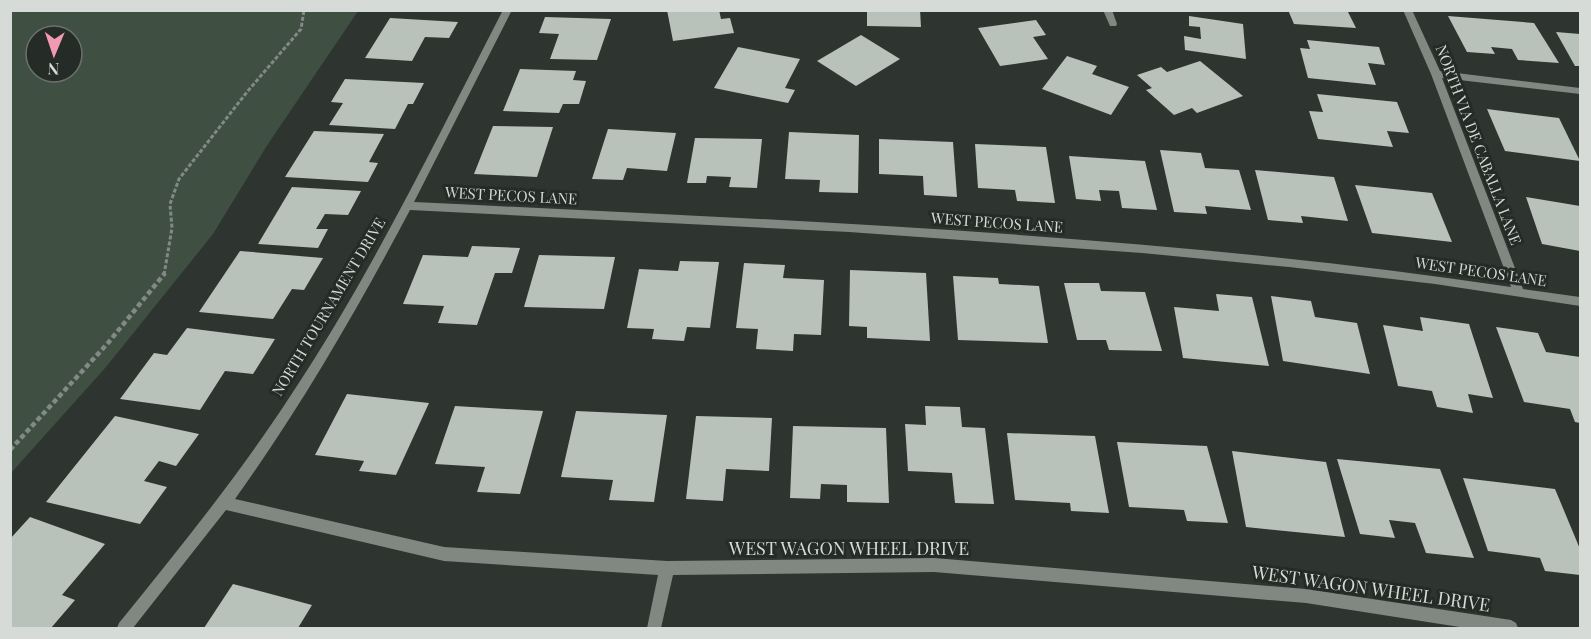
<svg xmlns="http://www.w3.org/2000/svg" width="1591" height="639" viewBox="0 0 1591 639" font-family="'Playfair Display',serif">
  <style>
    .green { fill: #3f5043; fill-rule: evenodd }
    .building { fill: #b8c1ba }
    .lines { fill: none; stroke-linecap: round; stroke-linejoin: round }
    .path-far1 { stroke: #838985; stroke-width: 3; stroke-dasharray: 4 2; stroke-linecap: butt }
    .path { stroke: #838985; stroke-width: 4.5; stroke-dasharray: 5 3; stroke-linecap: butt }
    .minor { fill: #808881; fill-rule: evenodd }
    .labels { text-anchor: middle; stroke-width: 6; stroke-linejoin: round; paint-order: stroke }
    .street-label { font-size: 15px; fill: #d6dbd7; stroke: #252b26 }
    .near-street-label { font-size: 18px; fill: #d6dbd7; stroke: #252b26 }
  </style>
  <rect width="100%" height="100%" fill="#2e3530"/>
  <path class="green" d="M 11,10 L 358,11 L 266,147 L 213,234 L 106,367 L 11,473 ZM 36,36 L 72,36 L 72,72 L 36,72 Z"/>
  <g class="building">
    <polygon points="667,10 719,10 721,19 730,18 734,33 673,41"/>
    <polygon points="920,10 921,27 867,26 867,11"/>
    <polygon points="1288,10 1347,10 1356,28 1294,24"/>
    <polygon points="1189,16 1243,24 1246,59 1185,50 1184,36 1201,39 1200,27 1189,26"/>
    <polygon points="1448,16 1534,23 1559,63 1518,60 1512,49 1491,47 1495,54 1467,52"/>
    <polygon points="545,17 611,19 597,60 550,59 559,34 539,33"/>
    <polygon points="390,18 458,22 449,38 425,37 412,61 365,58"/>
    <polygon points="1036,20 1046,35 1033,37 1048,59 1000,66 978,28"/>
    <polygon points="1556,32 1580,34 1580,66 1575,66"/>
    <polygon points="861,35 900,59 856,86 817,61"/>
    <polygon points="1307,40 1379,47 1385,65 1368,63 1376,85 1308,78 1300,48 1310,49"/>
    <polygon points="738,47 800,59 785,88 795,90 788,103 714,88"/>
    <polygon points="1067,56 1097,66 1092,74 1129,87 1111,115 1042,89"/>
    <polygon points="1200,61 1243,96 1197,113 1192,108 1174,115 1146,90 1152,88 1137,75 1161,67 1167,72"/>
    <polygon points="520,69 576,71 573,80 586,81 579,104 563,104 559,113 503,111"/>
    <polygon points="345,79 424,83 413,104 408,104 395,129 329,125 343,103 331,102"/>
    <polygon points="1317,94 1397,102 1409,133 1387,131 1393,147 1318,139 1309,111 1323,112"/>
    <polygon points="1487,109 1559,118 1580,161 1505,151"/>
    <polygon points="493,126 553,127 537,177 474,174"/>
    <polygon points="608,129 676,133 667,171 627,168 623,180 592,179"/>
    <polygon points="314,131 384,134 369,162 378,163 368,182 285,177"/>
    <polygon points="789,132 859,135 858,193 819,192 820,180 785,179"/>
    <polygon points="695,138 762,139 757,188 729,187 731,177 707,176 706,183 687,183"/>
    <polygon points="879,139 953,142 957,197 924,195 923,176 879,174"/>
    <polygon points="975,144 1046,147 1055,203 1017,201 1015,190 978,188"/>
    <polygon points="1160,150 1201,153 1205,168 1239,170 1251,210 1205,206 1207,214 1174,212"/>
    <polygon points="1069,156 1145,161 1157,210 1122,208 1119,191 1099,190 1101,201 1076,199"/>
    <polygon points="1255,170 1334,177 1348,221 1301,216 1303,223 1268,220"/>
    <polygon points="1355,185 1432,193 1452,242 1372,233"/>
    <polygon points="292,187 361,191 348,215 325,214 316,229 328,229 318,248 258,244"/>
    <polygon points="1526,197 1580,206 1580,251 1542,244"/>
    <polygon points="472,246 520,248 512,273 495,273 477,325 438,323 444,306 403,304 423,255 468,257"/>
    <polygon points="240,251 323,258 304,290 292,289 273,319 199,312"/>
    <polygon points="539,255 615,257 604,309 524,307"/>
    <polygon points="680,261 719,262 710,328 687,327 684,341 652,339 654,329 627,328 639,269 678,271"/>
    <polygon points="744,263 785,265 783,278 824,280 821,335 794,334 793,351 756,349 758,329 736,328"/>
    <polygon points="850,270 926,273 930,341 867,338 867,327 849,326"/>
    <polygon points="953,276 998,278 999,284 1039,286 1048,343 958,340"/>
    <polygon points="1064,283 1099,283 1101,291 1145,292 1162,351 1109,350 1106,340 1077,340"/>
    <polygon points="1216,294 1252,297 1269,366 1183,358 1174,307 1219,311"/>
    <polygon points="1271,296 1311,301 1315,317 1357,323 1370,374 1283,361"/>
    <polygon points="1420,317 1469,324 1493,398 1468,394 1473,413 1437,407 1432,391 1398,386 1383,325 1423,331"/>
    <polygon points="1496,327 1538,333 1546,352 1580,357 1580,423 1575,422 1570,409 1524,402"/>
    <polygon points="187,328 275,339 253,374 225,371 200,410 120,399 154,353 167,355"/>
    <polygon points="347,394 429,403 396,475 359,471 364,461 315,455"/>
    <polygon points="455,406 543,411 520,494 477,492 485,467 435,464"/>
    <polygon points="925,406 960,407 962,427 985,428 994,504 955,503 952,473 908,471 905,424 926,425"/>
    <polygon points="576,411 667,415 654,502 609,500 613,480 561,477"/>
    <polygon points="115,416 199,434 176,466 159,461 144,481 167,487 140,524 46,502"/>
    <polygon points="696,416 772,418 769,471 726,469 723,501 686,499"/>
    <polygon points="793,426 886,428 889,503 847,502 847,485 821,484 820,499 790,498"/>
    <polygon points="1007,433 1095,436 1109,513 1071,511 1070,503 1015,500"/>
    <polygon points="1117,442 1207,446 1228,523 1187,521 1184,510 1129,507"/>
    <polygon points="1232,451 1326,462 1345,537 1246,527"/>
    <polygon points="1337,459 1440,469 1474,558 1426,553 1415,523 1389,520 1395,538 1360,534"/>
    <polygon points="1463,478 1555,489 1580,549 1580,575 1545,571 1540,558 1488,551"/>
    <polygon points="30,517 105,544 62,595 75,600 51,628 10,628 10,539"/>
    <polygon points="233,584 312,605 298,628 204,628"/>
  </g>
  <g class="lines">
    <polyline class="path-far1" points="164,275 172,228 170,204 179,179 247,92 301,29 304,10"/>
    <polyline class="path" points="10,450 108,343 165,273"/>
    <g class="minor">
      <path d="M 503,10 L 512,10 L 414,202 C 780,220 1148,233 1511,287 L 1431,74 L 1403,10 L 1412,10 L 1440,71 L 1580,88 L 1580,94 L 1442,78 L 1523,289 L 1580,297 L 1580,306 L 1435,284 L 1289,267 L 1142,253 L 849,232 L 410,210 C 357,310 301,407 235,499 L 444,547 L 667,561 L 934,558 L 1306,589 L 1511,620 L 1516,623 L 1518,628 L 1466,628 L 1306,603 L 934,572 L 673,575 L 661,628 L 647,628 L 658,575 L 444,561 L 226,510 L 133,628 L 117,628 L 119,623 C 179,549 239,475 291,395 C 372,273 436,140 503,10 Z"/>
      <polygon points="1103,10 1112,10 1117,24 1116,26 1110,26"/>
    </g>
  </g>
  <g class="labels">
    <g class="street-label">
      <text transform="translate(1478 145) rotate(69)" y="5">NORTH VIA DE CABALLA LANE</text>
      <text transform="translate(511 196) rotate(3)" y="5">WEST PECOS LANE</text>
      <text transform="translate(997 223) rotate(4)" y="5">WEST PECOS LANE</text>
      <text transform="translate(1481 272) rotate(8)" y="5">WEST PECOS LANE</text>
      <text transform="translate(329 307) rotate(-59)" y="5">NORTH TOURNAMENT DRIVE</text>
    </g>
    <g class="near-street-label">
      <text x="849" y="555">WEST WAGON WHEEL DRIVE</text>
      <text transform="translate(1371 589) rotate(8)" y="6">WEST WAGON WHEEL DRIVE</text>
    </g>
  </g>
  <rect width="1591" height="639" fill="none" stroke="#d6dbd7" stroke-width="24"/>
  <g transform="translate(54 54) rotate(182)"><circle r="28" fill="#252b26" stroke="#6c716d" stroke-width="1.5"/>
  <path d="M0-4.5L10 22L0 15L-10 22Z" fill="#f19ab4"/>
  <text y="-9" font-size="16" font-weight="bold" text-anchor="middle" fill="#d6dbd7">N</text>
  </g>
</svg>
